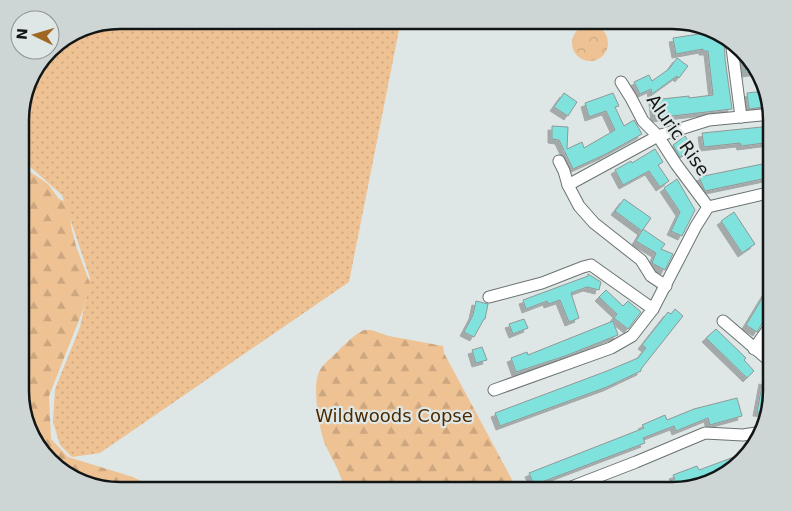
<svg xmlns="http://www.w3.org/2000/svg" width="792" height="511" viewBox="0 0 792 511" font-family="'DejaVu Sans',sans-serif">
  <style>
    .grass { fill: url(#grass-dots) }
    .forest { fill: url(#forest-firs) }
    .park { fill: url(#park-crowns) }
    .building { fill: #7fe2dd; stroke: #909897; filter: url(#shadow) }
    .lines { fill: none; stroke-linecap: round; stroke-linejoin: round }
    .minor-casing { stroke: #6a7272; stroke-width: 13 }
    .minor { stroke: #fff; stroke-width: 11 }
    .labels { text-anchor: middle; stroke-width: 4.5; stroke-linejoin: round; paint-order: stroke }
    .street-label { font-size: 18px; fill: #131616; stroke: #dee7e6 }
    .park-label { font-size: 18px; fill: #4c2a00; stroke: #dee7e6 }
    .rim { fill: none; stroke: #131616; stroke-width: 2.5 }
  </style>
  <defs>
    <pattern id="grass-dots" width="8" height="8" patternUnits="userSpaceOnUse" patternTransform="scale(1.25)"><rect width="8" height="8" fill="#efc294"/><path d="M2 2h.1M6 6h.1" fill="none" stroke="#cca67f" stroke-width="1.8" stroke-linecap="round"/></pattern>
    <pattern id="forest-firs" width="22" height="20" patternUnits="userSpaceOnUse" patternTransform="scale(1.25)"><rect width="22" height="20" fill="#efc294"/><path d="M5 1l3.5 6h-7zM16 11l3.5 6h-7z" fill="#cca67f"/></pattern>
    <pattern id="park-crowns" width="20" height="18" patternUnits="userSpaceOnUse" patternTransform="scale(1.25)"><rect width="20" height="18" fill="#efc294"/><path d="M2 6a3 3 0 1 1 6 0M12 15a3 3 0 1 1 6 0" fill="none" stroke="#cca67f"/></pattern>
    <filter id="shadow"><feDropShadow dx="-4" dy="4" stdDeviation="0" flood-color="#0004"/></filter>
  </defs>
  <rect width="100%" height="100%" fill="#dee7e6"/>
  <polygon class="grass" points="119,20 401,20 349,282 100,453 72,457 60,445 53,422 55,389 80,327 90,278 62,195 28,165 21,145 21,107 30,75 54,45 82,27"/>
  <g class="forest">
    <polygon points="21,154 26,169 48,184 59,199 69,203 71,226 76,246 90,283 83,310 49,396 51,439 68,457 133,477 161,491 119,491 64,474 33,442 21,404"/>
    <path d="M 364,330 L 371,330 L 389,336 L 443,346 L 444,353 L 518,491 L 344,491 C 342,473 332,460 325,444 C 319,429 312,387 319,372 C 324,362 333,357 340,349 C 347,342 355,334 364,330 Z"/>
  </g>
  <circle class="park" cx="590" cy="43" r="18"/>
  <g class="building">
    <polygon points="712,32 724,36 725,59 732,109 655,118 653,100 689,96 689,98 713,95 708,51 703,51 703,49 676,54 673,38"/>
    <polygon points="744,54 759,70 759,71 746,73"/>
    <polygon points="677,58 688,66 679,78 677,76 652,94 651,89 640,94 634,82 649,75 652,81 669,69"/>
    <polygon points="765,91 770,106 749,109 747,93"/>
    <polygon points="564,93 577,102 568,116 554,107"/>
    <polygon points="613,93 619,106 615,107 624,126 634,120 642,134 604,155 573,169 559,140 552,139 552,126 568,127 567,149 582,142 584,148 615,130 606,111 589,117 585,103"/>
    <polygon points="772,126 772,142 741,146 740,143 704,147 702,133"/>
    <polygon points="685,136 693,148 680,157 673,145"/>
    <polygon points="655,149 663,162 658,165 669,181 660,187 649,171 623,185 615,170 631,161 632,163"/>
    <polygon points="772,162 772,177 705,191 699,177"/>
    <polygon points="677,179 695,210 682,236 671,231 680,212 664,188"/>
    <polygon points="624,199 651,218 642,231 615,211"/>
    <polygon points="734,212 755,244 742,253 721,221"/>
    <polygon points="643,229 665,244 661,249 673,254 665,270 652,263 656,253 636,241"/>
    <polygon points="588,274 601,282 599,290 587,287 571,293 579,318 569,322 560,300 548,304 547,301 526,309 523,300 588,276"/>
    <polygon points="772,282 772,307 757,332 746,325"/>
    <polygon points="606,290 623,306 628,301 641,312 628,329 614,318 617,314 599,297"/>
    <polygon points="476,301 488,304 485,319 484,319 474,337 464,332 473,315"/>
    <polygon points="675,309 683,316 641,369 641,371 607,387 500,426 495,413 607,371 638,358 646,348 642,345 668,312 671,314"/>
    <polygon points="524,319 528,328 513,334 509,324"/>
    <polygon points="613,321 618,335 565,356 516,372 511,358 527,352 528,355"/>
    <polygon points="716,329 746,358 744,360 754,371 747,378 706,338"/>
    <polygon points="482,347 487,360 476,363 472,350"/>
    <polygon points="763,380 772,382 772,398 767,413 757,412"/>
    <polygon points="737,398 742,416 710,425 708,418 676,431 674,426 643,438 645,443 534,485 529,473 644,428 642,425 665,415 667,420 694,409"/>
    <polygon points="734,457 737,464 726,474 707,481 705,477 675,489 676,491 647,491 675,479 673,475 697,466 699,470"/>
  </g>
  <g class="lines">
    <g class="minor-casing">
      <g id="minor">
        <polyline points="731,40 741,117"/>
        <polyline points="621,82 631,98 643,121 658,136 676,164 708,207"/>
        <polyline points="559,161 564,171 568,185 579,206 594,223 641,260 651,276 666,286"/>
        <polyline points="568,185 658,136 709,120 772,114"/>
        <polyline points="489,297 542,283 583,267 591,265 653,309"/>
        <polyline points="723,321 772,363"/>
        <polyline points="754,349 772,323"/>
        <polyline points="494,390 611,348 632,336 653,309 696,226 708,207 772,192"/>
        <polyline points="561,491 636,462 705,433 743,435 756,433 761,430"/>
      </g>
    </g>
    <use href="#minor" class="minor"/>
  </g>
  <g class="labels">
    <g class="street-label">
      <text transform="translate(678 135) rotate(55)" y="6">Aluric Rise</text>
    </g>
    <g class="park-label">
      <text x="394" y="422">Wildwoods Copse</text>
    </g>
  </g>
  <path d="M0 0H792V511H0ZM120 29H672A91 91 0 0 1 763 120V391A91 91 0 0 1 672 482H120A91 91 0 0 1 29 391V120A91 91 0 0 1 120 29Z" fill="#ced6d5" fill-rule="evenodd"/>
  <path class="rim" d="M120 29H672A91 91 0 0 1 763 120V391A91 91 0 0 1 672 482H120A91 91 0 0 1 29 391V120A91 91 0 0 1 120 29Z"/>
  <g transform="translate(35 35) rotate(275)"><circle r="24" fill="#dee7e6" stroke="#8d9393"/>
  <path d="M0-4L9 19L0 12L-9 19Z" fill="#a06724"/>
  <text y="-8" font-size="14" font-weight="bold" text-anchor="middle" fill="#131616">N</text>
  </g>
</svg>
